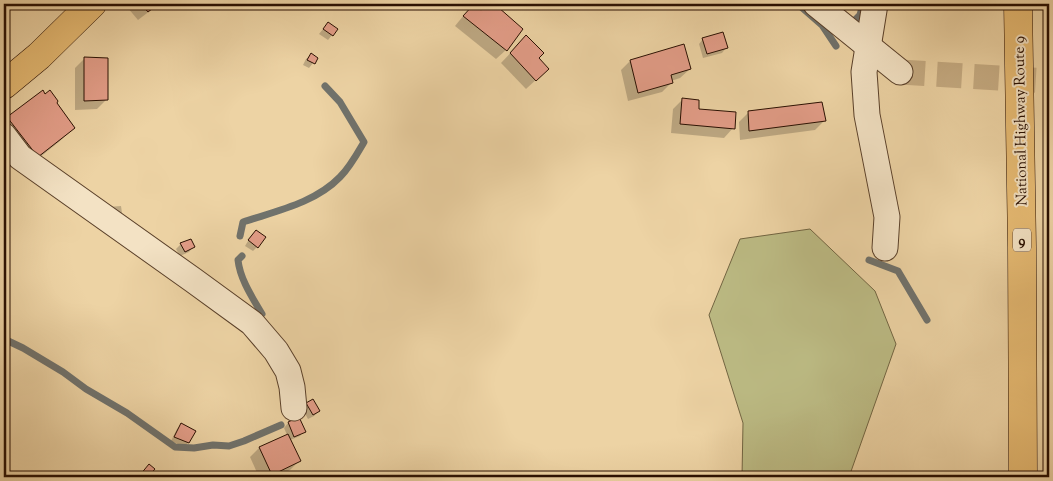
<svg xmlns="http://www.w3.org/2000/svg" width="1053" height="481" viewBox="0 0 1053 481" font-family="'Sorts Mill Goudy',serif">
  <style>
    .green { fill: #bcbb84; stroke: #726542 }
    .shadow { fill: #0003 }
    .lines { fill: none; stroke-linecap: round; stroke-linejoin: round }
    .stream { stroke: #70726c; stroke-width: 7 }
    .building { fill: #e39d88; stroke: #290f01 }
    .minor-tunnel { stroke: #c6ac83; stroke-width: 25; stroke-dasharray: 25 12; stroke-linecap: butt }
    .minor-casing { stroke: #5a402a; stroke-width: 27 }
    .major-casing { stroke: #290f01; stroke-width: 29 }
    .highway-casing { stroke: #290f01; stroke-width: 29 }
    .minor { stroke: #f3e2c4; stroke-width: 25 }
    .major { stroke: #e6ba72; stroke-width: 28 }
    .highway { stroke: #e6ba72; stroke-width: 28 }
    .labels { text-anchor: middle; stroke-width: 4; stroke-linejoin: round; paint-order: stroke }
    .shield { fill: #f3e2c4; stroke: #664e3c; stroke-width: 1 }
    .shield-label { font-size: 14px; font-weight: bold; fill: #290f01 }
    .street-label { font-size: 15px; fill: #290f01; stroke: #f3e2c4 }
  </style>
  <rect width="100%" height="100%" fill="#edd3a4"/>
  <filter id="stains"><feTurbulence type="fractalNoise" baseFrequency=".004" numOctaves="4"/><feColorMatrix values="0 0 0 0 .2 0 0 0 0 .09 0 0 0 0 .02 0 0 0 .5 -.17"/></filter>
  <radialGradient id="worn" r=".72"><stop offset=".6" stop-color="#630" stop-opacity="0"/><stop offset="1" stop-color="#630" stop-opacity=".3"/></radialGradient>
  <polygon class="green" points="810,229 875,291 896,344 849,477 742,477 743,423 709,315 740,239"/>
  <g class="shadow">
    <polygon points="131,4 159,4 138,20 127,7"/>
    <polygon points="312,4 322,4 313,8"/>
    <polygon points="400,4 413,4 404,10"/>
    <polygon points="481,12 506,50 496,59 455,26 464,15"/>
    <polygon points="328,23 336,30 328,40 319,34"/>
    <polygon points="703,39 726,48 722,53 703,58 699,44"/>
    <polygon points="517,46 537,58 538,78 526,89 501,63"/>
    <polygon points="311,55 317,58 309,68 303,65 306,59"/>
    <polygon points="84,59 107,99 97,109 75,110 75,68"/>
    <polygon points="630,61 690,69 680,78 671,81 672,82 662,92 628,101 621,70"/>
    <polygon points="42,92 55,103 74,127 60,141 24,170 4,144 4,122"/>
    <polygon points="682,100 698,111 733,128 724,138 671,133 673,109"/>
    <polygon points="748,113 824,121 815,130 740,140 739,122"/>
    <polygon points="121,206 122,213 117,217 107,207"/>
    <polygon points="251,236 257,247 253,251 245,246"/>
    <polygon points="181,244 193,247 189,252 180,256 176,249"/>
    <polygon points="307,404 319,411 314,416 308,419 302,408"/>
    <polygon points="288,423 304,431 300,436 290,440 299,461 290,470 276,477 259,477 250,457 259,448 287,435 284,428"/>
    <polygon points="181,425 188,443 184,447 171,441 177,429"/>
  </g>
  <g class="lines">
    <g class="stream">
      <polyline points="798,4 822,25 836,46"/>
      <polyline points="854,21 860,15 863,4"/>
      <path d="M 240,236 L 243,222 C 276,211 315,203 340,177 C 350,167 357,154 364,142 L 340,102 L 325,86"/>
      <path d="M 242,256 L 238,260 C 240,279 252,297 262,314"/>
      <polyline points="869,260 898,271 927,320"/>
      <polyline points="4,339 23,348 63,372 86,389 127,413 175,447 194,448 213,445 229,446 244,441 281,425"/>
    </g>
  </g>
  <g class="building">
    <polygon points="141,4 158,4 148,12"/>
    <polygon points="474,4 481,10 488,4 496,9 498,7 523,29 507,51 463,16"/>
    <polygon points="328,22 338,29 333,36 323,29"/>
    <polygon points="723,32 728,48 707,54 702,38"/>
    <polygon points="526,35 544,53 539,58 549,69 536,81 510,53"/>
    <polygon points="684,44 691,69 671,75 673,83 638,93 630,60"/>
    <polygon points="311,53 318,58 315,64 307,60"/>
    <polygon points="84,57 108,58 108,100 84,101"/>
    <polygon points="43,90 45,94 50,90 58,101 57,103 75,128 38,157 7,117"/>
    <polygon points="682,98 699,100 699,109 736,112 735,129 680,124"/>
    <polygon points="822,102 826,121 749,131 748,111"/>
    <polygon points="256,230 266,237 258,248 248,240"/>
    <polygon points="191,239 195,247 185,252 180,243"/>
    <polygon points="313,399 320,411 313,415 306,403"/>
    <polygon points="299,417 306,432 294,437 288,422"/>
    <polygon points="181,423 196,431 189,443 174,437"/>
    <polygon points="288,434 301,461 272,475 259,447"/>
    <polygon points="149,464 155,469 148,477 143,477 140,475"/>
  </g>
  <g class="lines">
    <polyline class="minor-tunnel" points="900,72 1049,81"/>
    <g class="minor-casing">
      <g id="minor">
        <polyline points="816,4 900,72"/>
        <polyline points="875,4 864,72 867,115 887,217 885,248"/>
        <polyline points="4,136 20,157 193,280 252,323 276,351 288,371 292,387 294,408"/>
      </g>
    </g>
    <g class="major-casing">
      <polyline id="major" points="4,85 39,56 92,4"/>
    </g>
    <g class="highway-casing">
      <polyline id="highway" points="1018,4 1022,247 1023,477"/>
    </g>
    <use href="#minor" class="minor"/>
    <use href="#major" class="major"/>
    <use href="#highway" class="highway"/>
  </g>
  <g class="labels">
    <rect class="shield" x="1013" y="228.5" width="18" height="23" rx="4"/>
    <g class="shield-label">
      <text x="1022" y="245">9</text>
    </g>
    <g class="street-label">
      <text transform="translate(1020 121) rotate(-91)" y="5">National Highway Route 9</text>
    </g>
  </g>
  <rect width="1053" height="481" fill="none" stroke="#edd3a4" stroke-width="20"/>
  <rect x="5" y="5" width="1043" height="471" fill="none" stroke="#290f01" stroke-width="2.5"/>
  <rect x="10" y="10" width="1033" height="461" fill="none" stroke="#290f01"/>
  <rect width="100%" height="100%" filter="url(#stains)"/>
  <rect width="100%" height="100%" fill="url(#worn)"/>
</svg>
